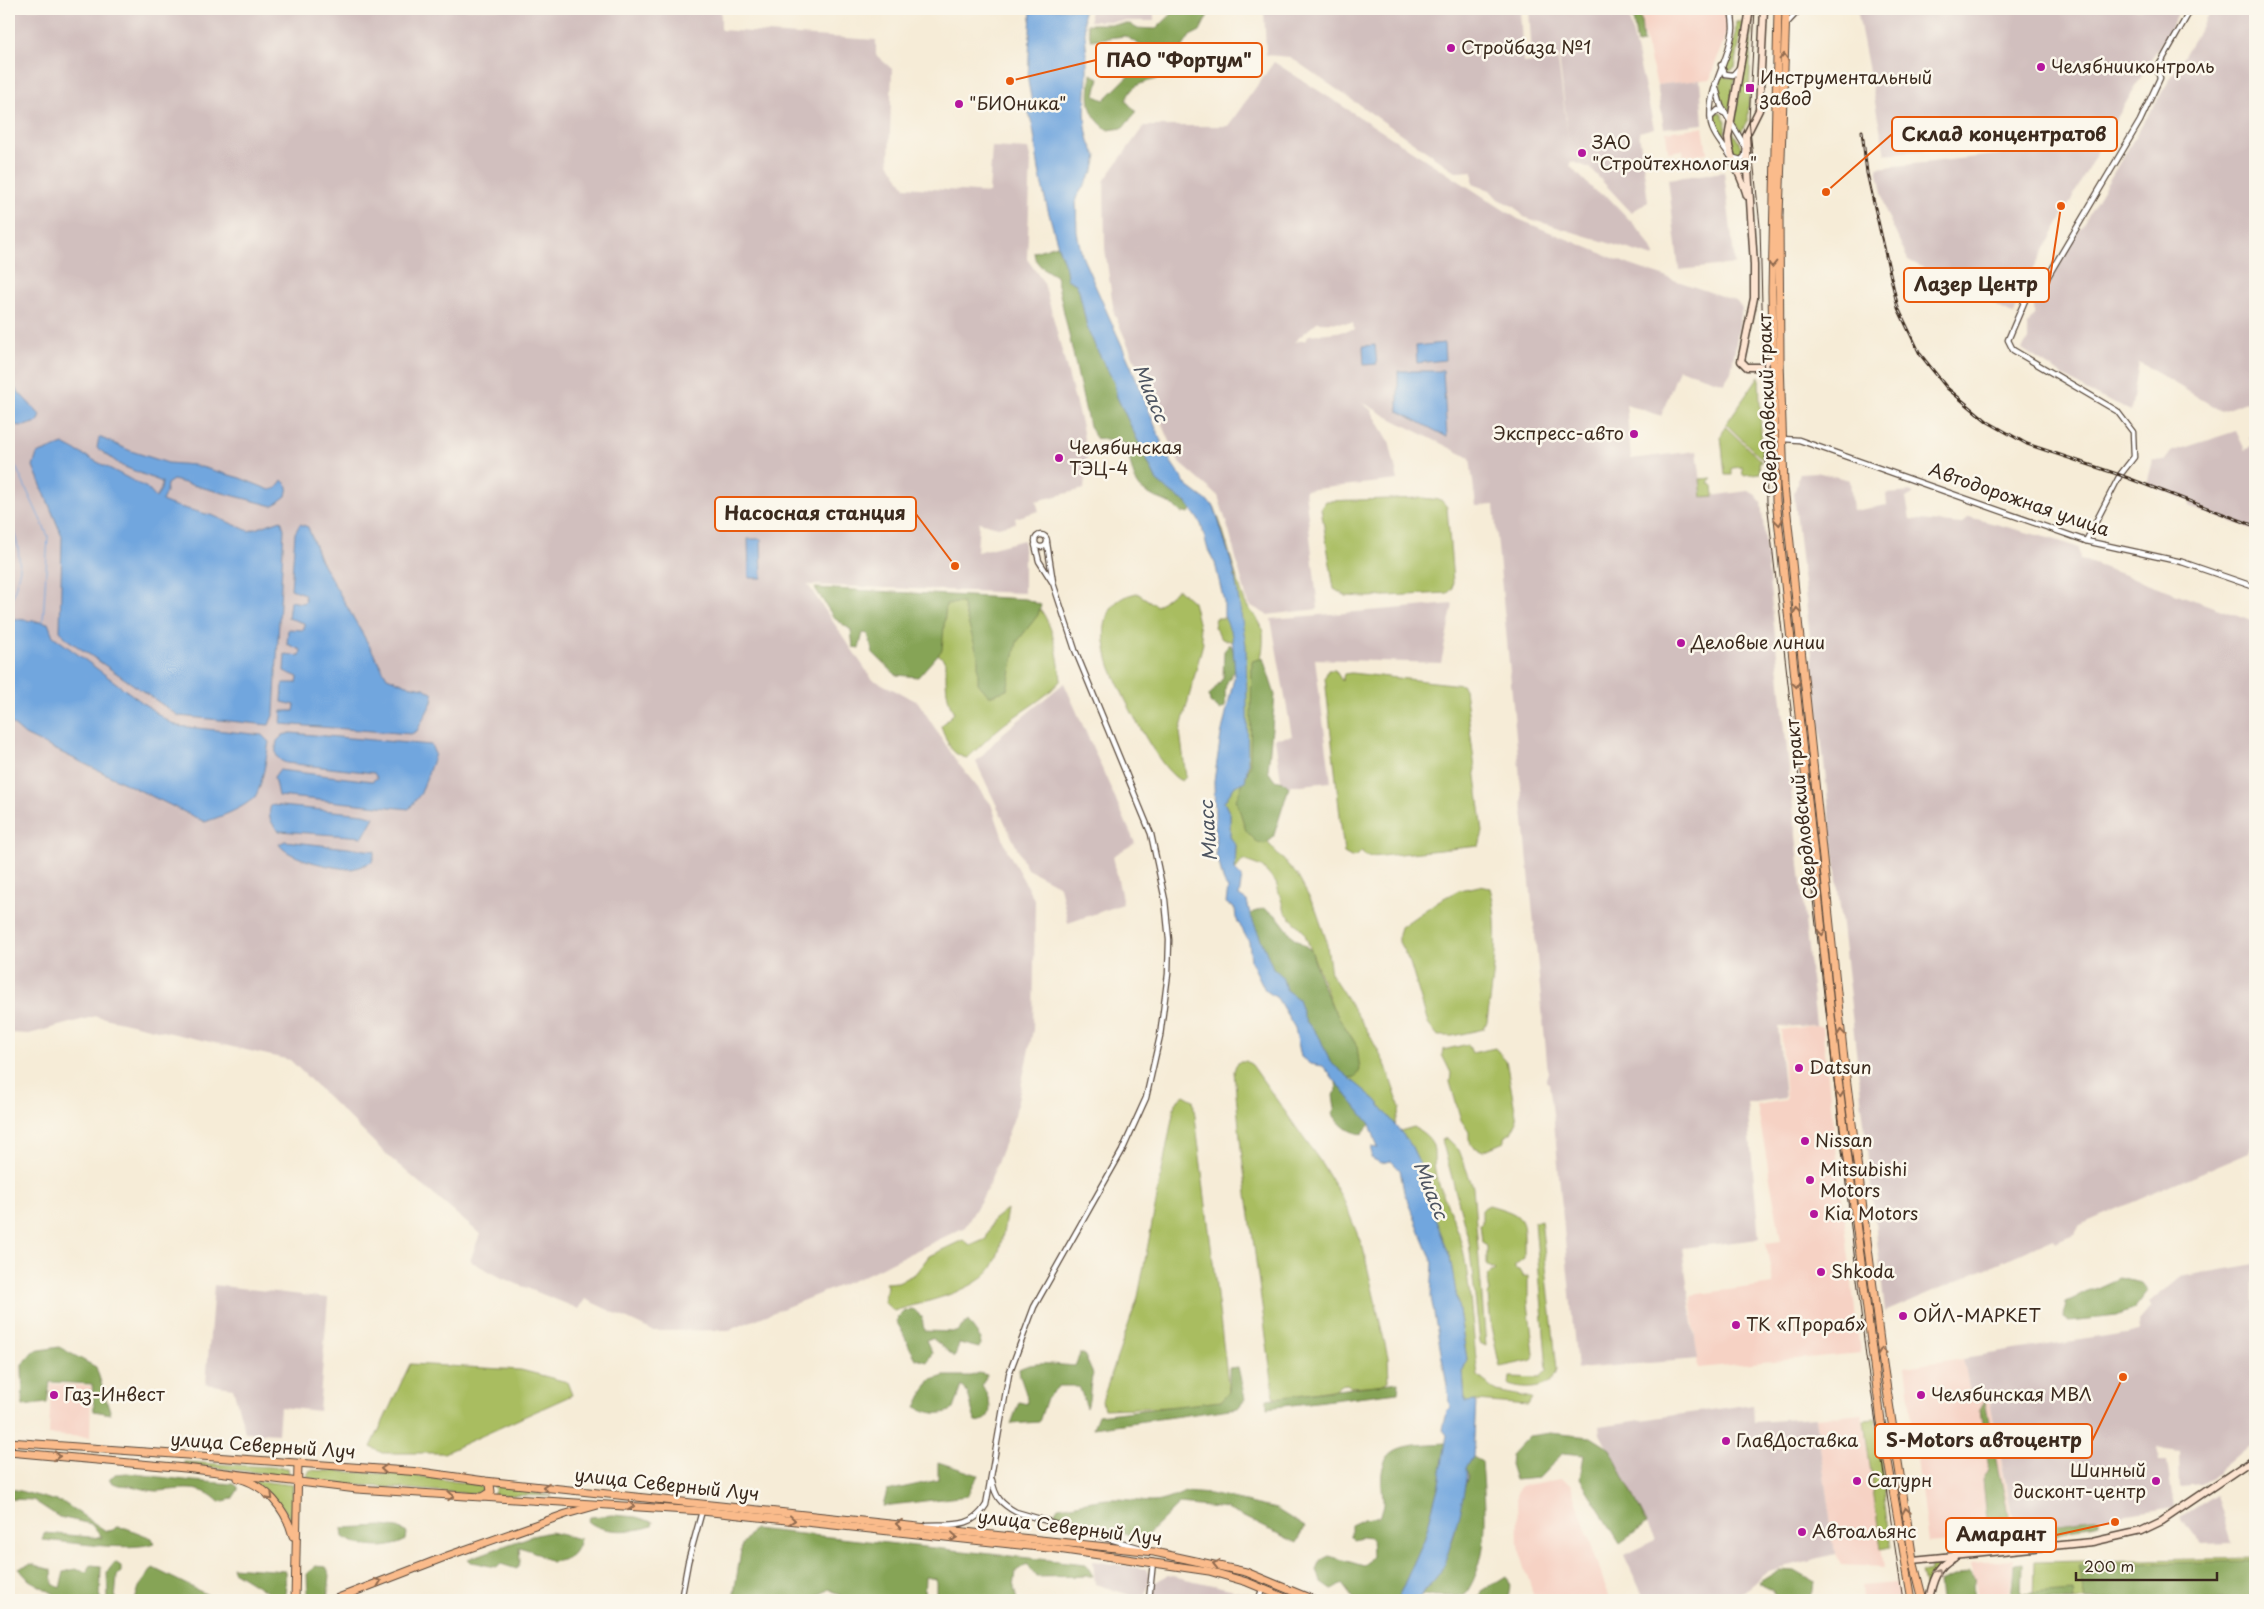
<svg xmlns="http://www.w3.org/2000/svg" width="2264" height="1609" viewBox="0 0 2264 1609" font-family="'Playpen Sans',sans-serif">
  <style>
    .built { fill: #f6d2c4 }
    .industrial { fill: #d1bfbe; fill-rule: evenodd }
    .green { fill: #a9bd61; stroke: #727440 }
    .forest { fill: #86a457; stroke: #60673a }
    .water { fill: #71a6de; stroke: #56687e }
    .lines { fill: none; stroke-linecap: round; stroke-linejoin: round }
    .stream { stroke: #71a6de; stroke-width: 1 }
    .minor-casing { stroke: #57473a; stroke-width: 7 }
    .tertiary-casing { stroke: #57473a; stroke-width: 8 }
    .secondary-casing { stroke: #57473a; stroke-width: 9 }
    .primary-casing { stroke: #57473a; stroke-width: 9 }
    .minor { stroke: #fff; stroke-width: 4.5 }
    .tertiary { stroke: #fff; stroke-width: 5.5 }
    .secondary { stroke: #fde4d1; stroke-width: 6 }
    .primary { stroke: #fabb8b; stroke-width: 7 }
    .tram { stroke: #3b2a1e; stroke-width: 1 }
    .rail-casing { stroke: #3b2a1e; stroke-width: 3 }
    .rail { stroke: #fbf7ec; stroke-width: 1; stroke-dasharray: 4; stroke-linecap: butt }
    .oneway { stroke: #916b4f }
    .oneway2 { stroke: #9c8778 }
    .poi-dot { fill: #b5179e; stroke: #fbf7ec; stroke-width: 2 }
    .labels { text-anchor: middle; stroke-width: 5; stroke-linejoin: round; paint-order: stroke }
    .poi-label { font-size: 18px; fill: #3b2a1e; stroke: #fbf7ec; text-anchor: start }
    .street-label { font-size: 18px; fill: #3b2a1e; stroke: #fbf7ec }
    .water-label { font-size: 19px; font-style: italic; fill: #4e5561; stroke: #fbf7ec }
    .leader { fill: none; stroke: #e8590c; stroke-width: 2 }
    .callout-dot { fill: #e8590c; stroke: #fbf7ec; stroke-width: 2 }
    .callout { fill: #fbf7ec; stroke: #e8590c; stroke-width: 2 }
    .callout-label { font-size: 19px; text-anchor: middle; font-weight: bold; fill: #3b2a1e }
  </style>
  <rect width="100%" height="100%" fill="#fbf7ec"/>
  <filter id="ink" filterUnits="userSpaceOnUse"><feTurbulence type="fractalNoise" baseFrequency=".02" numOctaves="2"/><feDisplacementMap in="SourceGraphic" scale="10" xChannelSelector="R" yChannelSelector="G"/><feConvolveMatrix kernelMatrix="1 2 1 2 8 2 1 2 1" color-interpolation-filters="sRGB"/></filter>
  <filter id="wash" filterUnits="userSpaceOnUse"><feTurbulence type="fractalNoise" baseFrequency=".0096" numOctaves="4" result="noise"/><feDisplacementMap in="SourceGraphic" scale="20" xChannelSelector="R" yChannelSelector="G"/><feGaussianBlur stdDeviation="1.12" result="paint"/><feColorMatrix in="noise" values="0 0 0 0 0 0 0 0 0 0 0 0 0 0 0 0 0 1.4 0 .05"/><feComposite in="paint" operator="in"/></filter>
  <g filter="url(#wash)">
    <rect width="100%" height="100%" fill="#f6ecd7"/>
    <g class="built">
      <polygon points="1637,9 1727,9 1729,25 1710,79 1657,85"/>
      <polygon points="1703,127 1707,153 1684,156 1683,150 1668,152 1666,132"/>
      <polygon points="1816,1025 1822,1027 1860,1353 1698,1368 1691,1295 1773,1284 1766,1243 1781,1241 1757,1105 1786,1100 1781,1030"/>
      <polygon points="1963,1358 1970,1393 1988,1391 2015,1536 1928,1543 1905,1367"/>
      <polygon points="51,1384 91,1386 90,1437 49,1435"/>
      <polygon points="1862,1413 1884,1567 1841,1565 1835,1554 1816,1418"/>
      <polygon points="1561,1479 1571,1485 1610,1600 1535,1600 1518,1546 1517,1493 1520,1486"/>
      <polygon points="2013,1560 2009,1600 1979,1600 1970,1563"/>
      <polygon points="1896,1583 1899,1600 1862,1600 1861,1586"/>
    </g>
    <g class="industrial">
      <polygon points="9,9 721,9 721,30 876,40 876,55 892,69 889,163 905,187 989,193 992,147 1028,149 1031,162 1027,259 1044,283 1082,427 1087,457 1084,489 1036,501 1039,511 1015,518 1016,523 998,527 979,522 977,552 1024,540 1024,593 808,585 872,679 918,702 957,762 991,804 1007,850 1035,901 1033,1030 1015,1115 987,1190 965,1227 859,1278 729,1330 653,1331 585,1299 579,1309 502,1278 470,1261 480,1234 388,1156 290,1060 96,1016 29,1034 9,1033"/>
      <rect x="1090" y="9" width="64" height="12"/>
      <polygon points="1264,9 1520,9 1523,63 1558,60 1569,146 1559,56 1532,58 1529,9 1627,9 1654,128 1639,132 1648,202 1631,212 1590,168 1571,161 1570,166 1597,193 1607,196 1642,233 1655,255 1654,257 1524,217 1515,207 1498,199 1490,190 1473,184 1473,171 1456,172 1290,57 1266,55"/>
      <polygon points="1857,9 2181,9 2113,125 1997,143 1885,154"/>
      <polygon points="2212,9 2255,9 2255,395 2252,400 2221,411 2139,362 2131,411 2089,392 2022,349 2028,340 2028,324 2034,315 2034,305"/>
      <path d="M 1274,62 L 1518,219 L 1630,265 L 1736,301 L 1742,308 L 1731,372 L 1724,383 L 1679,369 L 1661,416 L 1626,404 L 1631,459 L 1697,451 L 1703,497 L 1748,491 L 1756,495 L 1761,502 L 1816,1025 L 1778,1027 L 1785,1098 L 1747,1103 L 1759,1239 L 1682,1248 L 1698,1359 L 1577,1369 L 1554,1122 L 1549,1083 L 1546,1080 L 1548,1072 L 1494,505 L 1476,506 L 1470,458 L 1390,418 L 1360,401 L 1371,410 L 1389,441 L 1398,480 L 1305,490 L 1318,609 L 1267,615 L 1248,604 L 1229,531 L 1218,496 L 1179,462 L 1114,313 L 1105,249 L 1104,181 L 1144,126 L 1228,126 ZM 1317,322 L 1353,323 L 1354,330 L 1309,335 L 1306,340 L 1294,342 Z"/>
      <polygon points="1700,80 1703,124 1664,128 1657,85"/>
      <polygon points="2096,135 2104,139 2022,291 2014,315 1908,260 1886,212 1877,168 2004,154 2004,147"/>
      <polygon points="1724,172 1735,264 1679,270 1668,179"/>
      <polygon points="2236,431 2245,450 2254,445 2249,438 2255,433 2255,530 2189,507 2191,501 2147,484 2153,460 2165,461 2171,452"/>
      <polygon points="1816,472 1850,480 1853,511 1887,505 1886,494 1913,492 1913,494 1906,498 1910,519 1961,524 1969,517 2056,540 2079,548 2080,559 2255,622 2255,1134 2249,1152 2080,1225 2074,1234 2059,1240 2056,1242 2054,1239 1885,1312 1794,493 1800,473"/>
      <polygon points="1453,604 1441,663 1315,659 1331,782 1282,787 1275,738 1292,736 1271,619"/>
      <polygon points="1064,683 1135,843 1113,856 1123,904 1068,923 1060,886 1027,869 976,762 1002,734"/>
      <polygon points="2255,1264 2255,1443 2248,1446 2202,1485 2180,1487 2179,1451 2157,1448 2159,1461 2167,1461 2174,1507 2102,1518 2014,1526 1988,1391 1970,1393 1963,1358 2139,1331 2138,1322 2150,1308 2149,1303 2180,1277"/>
      <polygon points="214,1285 328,1298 319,1411 280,1407 278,1434 245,1432 233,1388 206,1384"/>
      <polygon points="1753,1404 1754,1422 1816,1418 1835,1554 1768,1571 1749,1587 1729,1600 1645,1600 1624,1555 1655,1540 1600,1434 1599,1426"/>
      <polygon points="2217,1494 2232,1543 2201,1544 2181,1517"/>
      <polygon points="1093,1561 1146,1569 1150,1575 1145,1600 1095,1584"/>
      <polygon points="1168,1575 1248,1593 1246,1600 1179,1600 1154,1597 1154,1583"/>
    </g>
    <g class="green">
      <polygon points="1736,22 1743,22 1735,68 1728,72 1725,67 1735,38"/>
      <polygon points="1752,29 1748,119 1741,132 1734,121"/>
      <polygon points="1721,75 1730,78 1735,76 1729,113 1720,97"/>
      <polygon points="1716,112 1721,113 1726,122 1724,141 1714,121"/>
      <polygon points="1732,130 1741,146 1740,153 1734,152 1732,147"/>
      <polygon points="1759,376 1762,459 1726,424"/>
      <polygon points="1725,426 1762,462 1759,462 1760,473 1743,475 1742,467 1732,468 1732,475 1725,475 1721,436"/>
      <polygon points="1712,478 1708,482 1713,486 1714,496 1702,497 1700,479"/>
      <polygon points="1422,498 1441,500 1447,507 1453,582 1452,589 1448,593 1367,597 1346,596 1334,589 1321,508 1326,501"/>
      <path d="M 1214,506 C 1227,538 1233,571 1245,602 C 1250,613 1261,619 1263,632 C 1264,647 1262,659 1255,672 L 1260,834 L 1297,875 L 1316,910 L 1326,939 L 1331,974 L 1367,1030 L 1386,1066 L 1400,1108 L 1395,1125 L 1376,1100 L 1347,1078 L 1356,1077 L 1357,1046 L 1333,1008 L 1304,932 L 1285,912 L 1276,883 L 1262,867 L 1243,860 L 1235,870 L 1236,845 L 1230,837 L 1230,814 L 1224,802 L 1235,786 L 1245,645 L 1222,639 L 1214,627 L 1216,618 L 1229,618 L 1240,609 L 1234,571 Z"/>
      <path d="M 1178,589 L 1193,602 L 1203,643 L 1180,732 L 1186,777 L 1182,781 C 1160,774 1120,691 1111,668 C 1107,658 1103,636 1105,626 C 1109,605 1118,597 1137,593 L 1157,606 Z"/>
      <path d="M 888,597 L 1037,605 C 1054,625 1058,655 1061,680 C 1043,702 1017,712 996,731 C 986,740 978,749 967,758 C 949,754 947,741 941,726 L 954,713 C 945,697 946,680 946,662 L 938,654 L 925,650 Z"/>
      <polygon points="1328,670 1335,670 1342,681 1344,674 1351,673 1462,685 1465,689 1483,832 1479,846 1371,857 1364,855 1362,851 1357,856 1351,857 1344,853 1325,678"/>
      <path d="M 1480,886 L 1490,888 C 1501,926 1493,982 1487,1021 L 1484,1029 L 1452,1036 L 1438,1036 L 1428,1023 L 1410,963 L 1399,942 L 1399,935 L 1401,927 L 1438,901 L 1459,890 Z"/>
      <polygon points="1468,1044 1472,1053 1495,1048 1506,1060 1517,1121 1511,1133 1504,1137 1504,1142 1483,1151 1472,1146 1469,1140 1469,1132 1461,1120 1450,1082 1451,1073 1442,1055 1443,1050"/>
      <polygon points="1240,1061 1246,1061 1252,1065 1322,1164 1344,1201 1363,1248 1388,1357 1389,1381 1381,1385 1350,1387 1346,1384 1339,1385 1337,1389 1282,1398 1274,1396 1241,1149 1234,1071 1236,1065"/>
      <polygon points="1184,1095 1193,1100 1229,1392 1224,1401 1175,1407 1104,1409 1102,1401 1138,1297 1175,1103"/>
      <path d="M 1414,1127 C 1444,1144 1429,1153 1437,1179 C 1446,1204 1459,1228 1464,1254 C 1471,1294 1473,1336 1478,1376 L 1496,1391 L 1532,1398 L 1528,1405 L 1476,1401 L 1465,1403 L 1463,1371 L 1467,1359 L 1450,1257 L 1425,1192 L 1419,1162 L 1411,1145 L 1400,1131 Z"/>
      <polygon points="1447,1138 1459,1150 1473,1187 1486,1346 1480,1343 1469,1242 1442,1140"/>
      <path d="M 1489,1205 C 1528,1216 1524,1218 1524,1258 L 1515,1265 L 1515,1269 L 1519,1270 L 1523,1277 L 1528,1276 L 1528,1303 L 1534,1354 L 1533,1360 L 1500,1367 L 1491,1327 L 1488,1295 L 1490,1292 L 1487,1275 L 1495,1270 L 1487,1265 L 1487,1245 L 1482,1242 L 1480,1224 L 1482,1223 L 1482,1209 Z"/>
      <path d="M 1007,1209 C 1004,1227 1001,1255 991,1269 C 973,1293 922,1302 894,1311 L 884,1302 L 887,1286 L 885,1283 L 898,1282 L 915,1274 L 929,1256 L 963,1240 L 970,1246 L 986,1239 L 993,1220 Z"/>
      <path d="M 1541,1220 L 1557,1369 C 1554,1390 1525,1391 1509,1385 L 1510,1377 L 1540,1378 L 1547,1370 L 1535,1222 Z"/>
      <polygon points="410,1364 521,1370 567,1382 572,1395 444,1453 382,1453 371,1447"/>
      <polygon points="1876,1419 1891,1547 1881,1549 1864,1420"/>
      <polygon points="184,1462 288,1468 289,1474 287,1476 184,1464"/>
      <polygon points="310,1470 412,1475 479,1485 483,1490 475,1494 330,1483 309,1478 307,1475"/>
      <polygon points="2255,1470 2255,1510 2252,1510 2246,1474"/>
      <path d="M 250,1480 L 293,1485 L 292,1522 C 281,1501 268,1492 250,1480 Z"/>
      <polygon points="493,1485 552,1496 493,1495 496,1489"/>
      <polygon points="2255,1558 2255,1600 2033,1600 2034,1562"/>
      <polygon points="1943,1561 1935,1570 1926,1594 1921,1573 1930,1571 1929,1562"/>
    </g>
    <g class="forest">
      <path d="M 1177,9 L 1211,9 L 1200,31 L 1190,36 L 1162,78 C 1146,82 1131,83 1126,101 L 1136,112 L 1123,128 L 1108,130 C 1086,114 1088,98 1091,74 L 1099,78 L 1095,96 L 1104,100 L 1148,57 L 1145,48 L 1125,36 L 1091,40 L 1087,24 L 1130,24 L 1136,28 L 1156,29 Z"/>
      <polygon points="1625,9 1636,11 1638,9 1641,19 1643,43 1637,44 1633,19 1628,16"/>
      <path d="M 1057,245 C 1062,258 1067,264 1067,279 L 1076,284 L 1079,290 L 1087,327 L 1096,348 L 1114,382 L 1117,397 L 1157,481 L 1173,494 L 1187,503 L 1191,509 L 1189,513 L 1181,513 C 1169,499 1158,501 1144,491 C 1132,484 1130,457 1126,444 L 1096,438 L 1089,426 L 1056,276 C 1046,270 1034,265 1034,252 Z"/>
      <polygon points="815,588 1026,599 1041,605 1038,615 1017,642 1007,690 989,696 978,683 978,656 962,603 946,604 942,650 918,677 896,675 873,653 868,634 863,633 859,648 853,647 851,630 834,618"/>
      <path d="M 1230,644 C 1246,671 1227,672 1225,690 C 1225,696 1226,701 1225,707 L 1220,710 L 1210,702 L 1209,696 L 1223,678 L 1224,651 Z"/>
      <polygon points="1263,658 1275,695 1268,771 1274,780 1284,782 1289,787 1273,838 1265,844 1257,842 1246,831 1236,799 1250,766 1252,661"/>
      <polygon points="1263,908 1277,916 1294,938 1311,950 1321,982 1333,1008 1357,1046 1360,1070 1356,1077 1347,1078 1330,1062 1320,1038 1305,1020 1298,1000 1286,990 1282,976 1273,969 1250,914"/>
      <path d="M 1336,1082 L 1370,1124 L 1362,1134 C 1347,1132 1340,1125 1332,1113 L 1335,1108 L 1333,1095 L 1337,1091 Z"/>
      <polygon points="2119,1278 2142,1283 2148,1291 2134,1309 2117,1316 2070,1321 2064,1317 2066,1302"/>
      <path d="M 913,1309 L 922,1317 L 924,1331 L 956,1332 L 968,1321 L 981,1339 L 979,1348 L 959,1343 L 955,1357 L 932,1338 L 926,1340 L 932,1353 L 927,1362 L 916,1359 C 908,1346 904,1333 896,1321 L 903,1312 Z"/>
      <polygon points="59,1347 96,1367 111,1414 94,1411 92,1384 50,1382 47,1403 23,1406 22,1365 34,1351"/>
      <path d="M 1080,1354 L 1084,1354 L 1093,1374 C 1089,1386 1091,1397 1087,1408 L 1079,1386 L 1059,1386 L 1047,1398 L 1039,1422 L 1011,1424 L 1019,1402 L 1027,1404 C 1028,1392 1020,1382 1019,1369 C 1036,1360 1056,1365 1075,1366 Z"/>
      <polygon points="1238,1367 1245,1399 1238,1408 1093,1428 1098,1415 1221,1401 1229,1392 1229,1368"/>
      <path d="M 979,1373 L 987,1375 L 982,1385 C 989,1397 998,1420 976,1422 C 970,1410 972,1395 962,1386 L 954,1409 C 942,1416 929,1414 916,1407 L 929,1381 L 944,1376 L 971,1376 Z"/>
      <polygon points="1399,1382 1398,1392 1267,1408 1267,1399"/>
      <polygon points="1985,1401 2010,1524 2027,1527 2025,1539 2008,1544 1994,1544 1987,1520 1983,1480 1989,1469 1980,1409"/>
      <polygon points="1550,1433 1591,1437 1610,1449 1647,1524 1620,1543 1580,1479 1584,1455 1563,1453 1539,1478 1515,1480 1510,1464 1511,1455 1529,1436"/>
      <path d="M 1446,1443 L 1439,1484 L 1424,1540 L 1397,1600 L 1354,1600 L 1342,1584 L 1332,1590 L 1322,1583 L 1317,1571 L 1321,1560 L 1329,1556 L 1364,1566 L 1372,1556 L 1371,1538 L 1361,1537 L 1354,1539 L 1351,1536 L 1351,1525 L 1364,1519 L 1379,1517 C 1385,1503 1383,1502 1382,1487 C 1378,1440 1411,1446 1446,1443 Z"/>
      <path d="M 1473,1457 L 1482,1462 C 1485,1508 1492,1555 1465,1595 C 1459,1597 1429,1596 1422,1595 L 1440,1572 L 1454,1536 L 1459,1508 L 1468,1475 L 1466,1468 Z"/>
      <polygon points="938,1462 978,1475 967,1496 883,1506 887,1491 938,1480"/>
      <path d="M 127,1473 L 193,1481 L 234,1484 L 238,1487 L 238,1490 L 232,1499 L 219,1502 C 201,1483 180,1490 157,1491 C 148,1491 139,1487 130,1486 C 121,1485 116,1486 109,1480 L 115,1474 Z"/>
      <path d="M 9,1488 L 64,1503 L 106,1531 L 113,1530 L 116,1527 L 126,1528 L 152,1538 L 154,1543 C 132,1552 68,1542 42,1540 L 44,1533 L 102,1538 L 91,1524 L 59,1517 L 33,1500 L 9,1499 Z"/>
      <path d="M 1185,1492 L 1210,1494 L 1276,1509 L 1305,1527 L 1297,1543 L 1227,1509 L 1179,1504 L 1144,1538 L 1053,1515 L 1058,1507 C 1076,1505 1098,1498 1116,1499 C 1149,1500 1151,1508 1185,1492 Z"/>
      <path d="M 613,1515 L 636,1517 L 653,1522 L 652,1526 C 635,1532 602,1534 588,1521 L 590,1517 Z"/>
      <path d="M 2098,1518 L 2098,1524 C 2089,1527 2079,1527 2070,1529 C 2055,1534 2058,1539 2039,1538 L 2036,1529 L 2043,1525 Z"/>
      <path d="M 382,1526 L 398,1528 L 407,1533 L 406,1540 C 387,1551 361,1548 343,1537 L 342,1528 Z"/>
      <polygon points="754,1529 1086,1564 1093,1576 1036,1577 1027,1564 1016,1571 1014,1588 1017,1600 936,1600 936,1579 925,1577 924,1600 849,1600 829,1589 811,1600 733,1600 742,1544"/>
      <path d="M 550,1532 L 580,1539 C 576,1556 568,1560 551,1562 L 532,1551 L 519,1547 L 520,1562 L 517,1569 L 501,1564 L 496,1567 C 487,1566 480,1563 471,1562 L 468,1559 L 532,1536 Z"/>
      <polygon points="2255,1561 2255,1600 2085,1600 2078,1565"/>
      <polygon points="115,1562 121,1566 121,1572 117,1576 115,1600 108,1600 107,1572"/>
      <polygon points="31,1564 52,1570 53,1584 60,1588 64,1572 75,1569 87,1572 91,1565 101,1566 100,1600 65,1600 29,1580 18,1568"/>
      <polygon points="2022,1564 2021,1594 2072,1590 2073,1600 2011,1600 2014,1565"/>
      <polygon points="316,1566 326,1567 330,1575 328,1597 324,1600 309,1600 308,1598 307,1573"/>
      <polygon points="232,1567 285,1571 286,1600 280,1600 233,1571"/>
      <polygon points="153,1568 218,1600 135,1600 139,1587"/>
      <polygon points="1779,1570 1795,1571 1814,1582 1813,1590 1807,1600 1777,1600 1772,1590 1758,1583"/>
      <polygon points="1969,1571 1975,1579 1973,1586 1976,1600 1940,1600 1938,1583"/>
      <path d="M 1506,1576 C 1512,1584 1510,1592 1506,1600 L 1479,1600 L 1482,1591 Z"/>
    </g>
    <g class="water">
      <path d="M 1031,9 L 1083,9 C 1084,28 1087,47 1087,66 C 1088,95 1078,131 1097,156 L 1094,170 L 1076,198 L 1077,232 L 1082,256 L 1131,366 L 1167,456 L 1187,486 L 1214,506 L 1234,571 L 1246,645 L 1248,764 L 1245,781 L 1235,786 L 1224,802 L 1230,814 L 1230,837 L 1236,845 L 1235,870 L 1242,877 L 1239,896 L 1247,901 L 1250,914 L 1273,968 L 1282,976 L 1286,990 L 1298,999 L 1305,1020 L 1320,1038 L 1330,1062 L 1376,1100 L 1411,1145 L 1419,1162 L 1425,1192 L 1450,1257 L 1467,1359 L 1463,1371 L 1465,1402 L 1476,1401 L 1473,1457 L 1466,1468 C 1469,1483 1449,1558 1440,1572 C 1434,1582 1423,1589 1420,1600 L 1397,1600 L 1424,1540 L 1439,1484 L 1447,1435 L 1443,1430 L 1447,1411 L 1451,1408 L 1431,1297 L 1433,1263 L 1404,1192 L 1400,1170 L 1391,1161 L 1381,1163 L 1371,1158 L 1372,1147 L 1378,1148 L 1370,1124 L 1323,1066 L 1310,1064 L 1301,1057 L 1295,1028 L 1277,998 L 1265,990 L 1251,961 L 1249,942 L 1236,918 L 1235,909 L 1226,903 L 1228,888 C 1220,880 1222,866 1216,855 L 1214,781 L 1221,735 L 1235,674 L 1232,635 L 1224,616 L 1224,602 L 1215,563 L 1208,550 L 1201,524 L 1187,503 L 1173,494 L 1157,481 L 1117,397 L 1114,382 L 1096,348 L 1087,327 L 1079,290 L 1076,284 L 1067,279 C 1067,266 1062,259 1058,246 C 1052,224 1044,198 1040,175 C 1035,152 1036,130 1027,108 L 1032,103 L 1028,81 Z"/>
      <polygon points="1444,343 1445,360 1417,363 1416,346"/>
      <polygon points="1375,345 1377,364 1364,365 1363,346"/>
      <polygon points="1398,371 1443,371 1447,437 1398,411"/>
      <polygon points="9,382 41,416 38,422 24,426 9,425"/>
      <polygon points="99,437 131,451 168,463 194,465 240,478 270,490 277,488 282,480 288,486 286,496 273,506 173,480 167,484 166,492 162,501 172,505 214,516 249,531 281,520 284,529 274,713 269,725 179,716 68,640 60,631 62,536 33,466 37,454 63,444 147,488 156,498 161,489 162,482 122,466 97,448"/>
      <polygon points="300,524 308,527 320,559 387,677 407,685 424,688 433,694 432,702 417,731 411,734 281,724 282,711 294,711 295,705 282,702 283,683 297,683 298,677 284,671 285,654 300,656 301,650 287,644 288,629 304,630 304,623 288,618 290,601 302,603 306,601 304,594 291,589 295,533"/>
      <polygon points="748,539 761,539 762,578 749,578"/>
      <path d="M 9,618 L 48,623 L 53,636 L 166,720 L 178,726 L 262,735 L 269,742 C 267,754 262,789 254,798 C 240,810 222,816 205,822 L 25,735 L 9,721 Z"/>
      <path d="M 291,733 L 431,745 L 435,754 L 421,793 L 409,809 L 278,796 L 274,777 L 279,770 L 372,781 L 377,778 L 374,773 L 286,763 C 274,758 275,753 277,741 L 283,735 Z"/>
      <path d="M 271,805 L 364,814 L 374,817 L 363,837 L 279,831 C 271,824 267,816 271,805 Z"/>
      <path d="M 285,841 L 375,851 L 372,862 C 365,864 357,869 349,869 C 333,868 287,859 279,844 Z"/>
    </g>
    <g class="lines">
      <g class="stream">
        <polyline points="9,452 48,536 43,622"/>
        <polyline points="9,510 18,548 20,569 9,612"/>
      </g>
    </g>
  </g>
  <g filter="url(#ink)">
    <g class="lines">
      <g class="minor-casing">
        <g id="minor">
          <polyline points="1786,24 1800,9"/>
          <polyline points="1721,65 1725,74 1733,75 1739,68"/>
          <path d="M 1715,84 L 1721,106 L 1746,148 L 1745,156 L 1741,160 L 1731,157 C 1725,148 1712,134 1711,123 C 1706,89 1730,61 1733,28 C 1733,22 1732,15 1731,9"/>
          <polyline points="1712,116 1718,110 1724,113"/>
          <polyline points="1783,439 1799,440 2086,541 2182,562 2255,587"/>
          <circle cx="1041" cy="541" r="6"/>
          <polyline points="2086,541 2120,475 2134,457 2133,432 2117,411 2013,350 2008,340 2029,291 2044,283 2140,121 2160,78 2157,69 2191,9"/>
          <polyline points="1047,543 1053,582"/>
          <path d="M 992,1480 C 995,1497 1001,1504 1016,1512 L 1141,1548"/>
          <path d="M 927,1525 C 952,1524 972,1529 986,1505 L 1009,1374 L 1034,1307 L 1122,1151 L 1146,1098 L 1160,1036 L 1168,974 L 1169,940 L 1165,900 L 1151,834 L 1075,650 L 1053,583 L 1039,561 L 1035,545"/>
          <polyline points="681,1600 688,1562 702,1511"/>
          <polyline points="1149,1600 1153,1562"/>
        </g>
      </g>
      <g class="tertiary-casing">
        <polyline id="tertiary" points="1259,1600 1263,1588"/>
      </g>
      <g class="secondary-casing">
        <g id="secondary">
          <polyline points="1764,9 1759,110 1746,136 1754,265 1754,298 1741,361 1747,367 1763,367 1772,354"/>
          <path d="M 1747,196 C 1742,176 1729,159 1728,138 L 1750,9"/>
          <polyline points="1913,1560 2092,1542 2141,1531 2162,1521 2255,1458"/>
          <path d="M 1929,1600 C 1932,1583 1937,1565 1954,1558"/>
        </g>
      </g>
      <g class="primary-casing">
        <g id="primary">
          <polyline points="1778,9 1772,291 1776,500 1837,1071 1881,1421 1912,1600"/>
          <polyline points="1786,9 1779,216 1780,360 1784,486 1845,1069 1882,1357 1913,1560 1923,1600"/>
          <polyline points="9,1442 421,1472 485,1481 1154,1552 1246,1572 1314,1600"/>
          <polyline points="9,1452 185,1468 357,1489 702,1511 1058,1549 1209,1571 1247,1582 1290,1600"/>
          <path d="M 238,1478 C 266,1485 286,1509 293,1536"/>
          <polyline points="483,1497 491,1492 490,1484 485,1481"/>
          <polyline points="295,1600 298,1464"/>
          <polyline points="333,1600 450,1555 566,1514 598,1505"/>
        </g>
      </g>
      <use href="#minor" class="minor"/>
      <use href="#tertiary" class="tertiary"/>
      <use href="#secondary" class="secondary"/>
      <use href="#primary" class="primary"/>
      <polyline class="tram" points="1755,9 1749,120 1760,226 1767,502 1866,1357 1903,1600"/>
      <g class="rail-casing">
        <polyline id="rail" points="1862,131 1867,173 1898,308 1920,354 1947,388 1988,422 2027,444 2120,475 2255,526"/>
      </g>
      <use href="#rail" class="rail"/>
    </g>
    <defs><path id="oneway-chevron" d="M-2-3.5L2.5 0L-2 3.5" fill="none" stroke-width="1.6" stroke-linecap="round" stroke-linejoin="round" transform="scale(1.25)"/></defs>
    <g class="oneway">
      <use href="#oneway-chevron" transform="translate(1784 57) rotate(-88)"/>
      <use href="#oneway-chevron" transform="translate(1772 264) rotate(91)"/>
      <use href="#oneway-chevron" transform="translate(1779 522) rotate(84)"/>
      <use href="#oneway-chevron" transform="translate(1797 611) rotate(-96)"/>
      <use href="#oneway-chevron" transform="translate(1796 684) rotate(84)"/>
      <use href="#oneway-chevron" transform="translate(1822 932) rotate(84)"/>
      <use href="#oneway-chevron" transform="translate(1841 1033) rotate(-96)"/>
      <use href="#oneway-chevron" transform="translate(1840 1094) rotate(83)"/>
      <use href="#oneway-chevron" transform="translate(1882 1351) rotate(-98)"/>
      <use href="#oneway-chevron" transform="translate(57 1456) rotate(5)"/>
      <use href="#oneway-chevron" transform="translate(384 1469) rotate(-176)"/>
      <use href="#oneway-chevron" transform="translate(546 1487) rotate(-174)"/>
      <use href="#oneway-chevron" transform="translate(451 1496) rotate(3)"/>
      <use href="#oneway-chevron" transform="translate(270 1497) rotate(45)"/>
      <use href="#oneway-chevron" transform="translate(631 1506) rotate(5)"/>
      <use href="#oneway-chevron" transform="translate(1906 1511) rotate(-99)"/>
      <use href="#oneway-chevron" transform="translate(792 1520) rotate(6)"/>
      <use href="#oneway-chevron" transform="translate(899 1524) rotate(-174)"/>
      <use href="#oneway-chevron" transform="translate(954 1537) rotate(6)"/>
      <use href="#oneway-chevron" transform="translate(1216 1564) rotate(-167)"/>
      <use href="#oneway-chevron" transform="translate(378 1582) rotate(-21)"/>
    </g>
    <use class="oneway2" href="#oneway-chevron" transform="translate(1939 1572) rotate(-60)"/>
  </g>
  <g class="poi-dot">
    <circle cx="1451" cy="48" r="5"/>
    <circle cx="2041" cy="67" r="5"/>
    <rect x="1745" y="83" width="10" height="10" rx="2.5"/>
    <circle cx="959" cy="104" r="5"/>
    <circle cx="1582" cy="153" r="5"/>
    <circle cx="1634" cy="434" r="5"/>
    <circle cx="1059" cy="458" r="5"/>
    <circle cx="1681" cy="643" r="5"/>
    <circle cx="1799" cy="1068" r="5"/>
    <circle cx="1805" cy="1141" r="5"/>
    <circle cx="1810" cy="1180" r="5"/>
    <circle cx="1814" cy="1214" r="5"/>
    <circle cx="1821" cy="1272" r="5"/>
    <circle cx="1903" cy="1316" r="5"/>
    <circle cx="1736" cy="1325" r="5"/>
    <circle cx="54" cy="1395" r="5"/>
    <circle cx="1921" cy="1395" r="5"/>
    <circle cx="1726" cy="1441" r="5"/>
    <circle cx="1857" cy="1481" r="5"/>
    <circle cx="2156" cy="1481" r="5"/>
    <circle cx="1802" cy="1532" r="5"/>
  </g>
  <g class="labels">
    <g class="poi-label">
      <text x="1461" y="54">Стройбаза №1</text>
      <text x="2051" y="73">Челябнииконтроль</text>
      <text x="1760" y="84">Инструментальный<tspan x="1760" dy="21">завод</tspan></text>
      <text x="969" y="110">"БИОника"</text>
      <text x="1592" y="149">ЗАО<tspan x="1592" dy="21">"Стройтехнология"</tspan></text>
      <text x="1624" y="440" text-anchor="end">Экспресс-авто</text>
      <text x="1069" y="454">Челябинская<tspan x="1069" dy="21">ТЭЦ-4</tspan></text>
      <text x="1691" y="649">Деловые линии</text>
      <text x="1809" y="1074">Datsun</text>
      <text x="1815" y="1147">Nissan</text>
      <text x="1820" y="1176">Mitsubishi<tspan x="1820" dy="21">Motors</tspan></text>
      <text x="1824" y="1220">Kia Motors</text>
      <text x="1831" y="1278">Shkoda</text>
      <text x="1913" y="1322">ОЙЛ-МАРКЕТ</text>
      <text x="1746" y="1331">ТК «Прораб»</text>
      <text x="64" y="1401">Газ-Инвест</text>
      <text x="1931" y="1401">Челябинская МВЛ</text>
      <text x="1736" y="1447">ГлавДоставка</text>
      <text x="2146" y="1477" text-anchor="end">Шинный<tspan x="2146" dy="21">дисконт-центр</tspan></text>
      <text x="1867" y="1487">Сатурн</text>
      <text x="1812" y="1538">Автоальянс</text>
    </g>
    <g class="street-label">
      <text transform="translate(1768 404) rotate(-92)" y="6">Свердловский тракт</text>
      <text transform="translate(2019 500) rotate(19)" y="6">Автодорожная улица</text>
      <text transform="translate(1802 809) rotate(-96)" y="6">Свердловский тракт</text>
      <text transform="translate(263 1446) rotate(4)" y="6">улица Северный Луч</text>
      <text transform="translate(667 1485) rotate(6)" y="6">улица Северный Луч</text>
      <text transform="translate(1070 1528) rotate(7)" y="6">улица Северный Луч</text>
    </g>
    <g class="water-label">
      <text transform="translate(1151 393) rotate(67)" y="7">Миасс</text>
      <text transform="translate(1208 831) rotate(-94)" y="7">Миасс</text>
      <text transform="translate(1431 1190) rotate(68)" y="7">Миасс</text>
    </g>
  </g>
  <path class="leader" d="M1010 81L1096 60M1826 192L1892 134M2061 206L2049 285M955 566L916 514M2123 1377L2092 1441M2115 1522L2056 1535"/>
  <g class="callout-dot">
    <circle cx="1010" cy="81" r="5"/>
    <circle cx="1826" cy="192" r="5"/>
    <circle cx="2061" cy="206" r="5"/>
    <circle cx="955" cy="566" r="5"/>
    <circle cx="2123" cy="1377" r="5"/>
    <circle cx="2115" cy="1522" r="5"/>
  </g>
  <g class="callout">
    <rect x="1096" y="43" width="166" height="34" rx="5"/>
    <rect x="1892" y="117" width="225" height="34" rx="5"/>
    <rect x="1904" y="268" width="145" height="34" rx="5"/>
    <rect x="715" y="497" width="201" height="34" rx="5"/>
    <rect x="1875" y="1424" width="217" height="34" rx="5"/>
    <rect x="1946" y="1518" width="110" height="34" rx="5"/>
  </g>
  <g class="callout-label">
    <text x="1179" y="67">ПАО "Фортум"</text>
    <text x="2004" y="141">Склад концентратов</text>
    <text x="1976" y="291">Лазер Центр</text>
    <text x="815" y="520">Насосная станция</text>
    <text x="1984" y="1447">S-Motors автоцентр</text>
    <text x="2001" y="1541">Амарант</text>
  </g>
  <rect width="2264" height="1609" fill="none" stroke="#fbf7ec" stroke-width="30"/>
  <path d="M2076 1572v8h141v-8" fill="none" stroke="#3b2a1e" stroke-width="2.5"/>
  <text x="2084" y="1572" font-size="15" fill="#3b2a1e" stroke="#fbf7ec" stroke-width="4" paint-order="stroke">200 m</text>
</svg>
